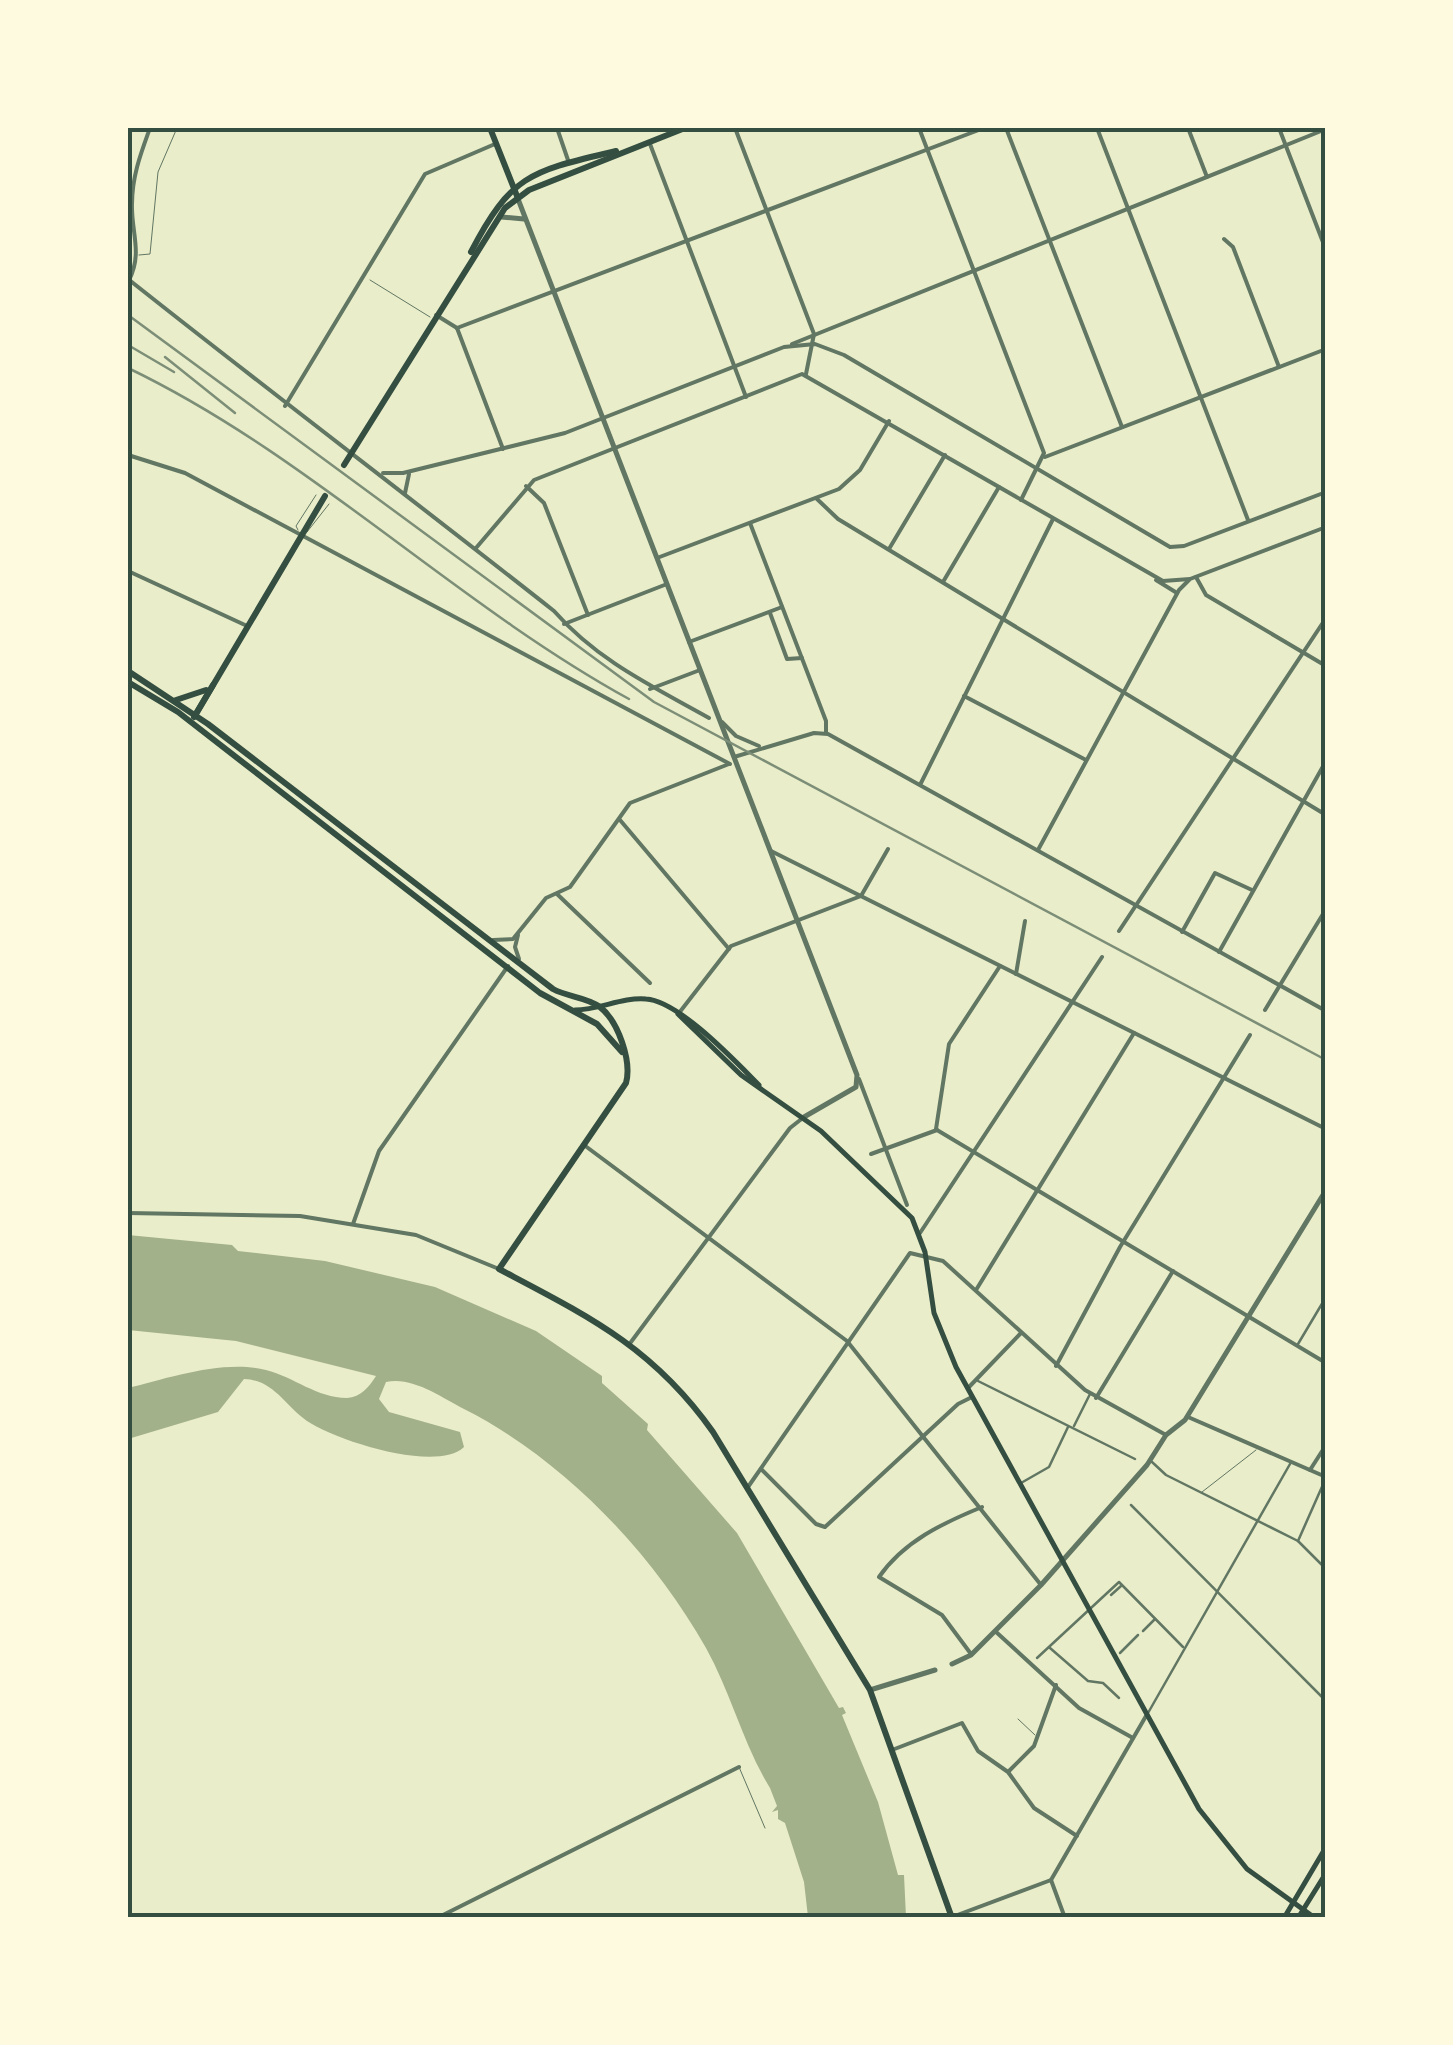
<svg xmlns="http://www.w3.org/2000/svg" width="1453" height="2045" viewBox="0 0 1453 2045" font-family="Bitter,serif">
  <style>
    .water { fill: #a3b18a }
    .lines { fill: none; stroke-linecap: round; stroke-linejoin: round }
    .service { stroke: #617663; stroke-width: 1 }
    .pedestrian { stroke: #617663; stroke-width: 2.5 }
    .minor { stroke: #617663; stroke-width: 4 }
    .tertiary { stroke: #617663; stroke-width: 5 }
    .secondary { stroke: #344e41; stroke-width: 5 }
    .primary { stroke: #344e41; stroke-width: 6 }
    .rail { stroke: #7c8e77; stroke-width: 2.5 }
    .neatline { fill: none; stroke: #344e41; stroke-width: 4 }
  </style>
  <rect width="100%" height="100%" fill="#e9edc9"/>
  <path class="water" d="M 128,1235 L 232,1245 L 238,1251 L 325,1261 L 435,1287 L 536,1331 L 602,1376 L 602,1383 L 648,1424 L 647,1430 L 737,1533 L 839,1708 L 843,1707 L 846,1713 L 842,1715 L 878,1802 L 898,1875 L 904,1875 L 906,1917 L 808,1917 L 804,1882 L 785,1823 L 778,1819 L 778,1810 L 772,1812 L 777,1806 L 770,1788 C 743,1744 731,1693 706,1648 C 651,1551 563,1459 464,1409 C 441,1397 412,1376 386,1382 L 379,1399 L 389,1412 L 460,1432 L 464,1447 C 437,1473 337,1441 307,1421 C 285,1406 274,1380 244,1379 L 218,1412 L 128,1439 L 128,1388 C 168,1378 224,1359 266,1370 C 294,1377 317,1398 347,1398 C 361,1397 369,1387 376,1376 L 236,1341 L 128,1330 Z"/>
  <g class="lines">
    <g class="service">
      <polyline points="139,255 150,254 158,172 177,128"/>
      <polyline points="370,280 430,317"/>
      <polyline points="298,530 296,526 316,495"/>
      <polyline points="307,532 329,504"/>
      <polyline points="1202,1492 1256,1450"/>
      <polyline points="1018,1719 1035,1735"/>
      <polyline points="739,1767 765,1828"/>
    </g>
    <g class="pedestrian">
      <polyline points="1298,1344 1326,1297"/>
      <polyline points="976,1380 1135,1459"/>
      <polyline points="1074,1426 1090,1394"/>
      <polyline points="1152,1462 1166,1475 1298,1541 1326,1569"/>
      <polyline points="1021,1483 1049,1467 1068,1427"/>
      <polyline points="1131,1505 1326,1701"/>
      <polyline points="1298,1541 1325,1480"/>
      <polyline points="1111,1595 1121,1586"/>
      <polyline points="1143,1631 1155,1619"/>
      <polyline points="1050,1648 1088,1681 1103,1683 1119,1698"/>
      <polyline points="1120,1653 1138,1635"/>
      <polyline points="1037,1658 1119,1582 1183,1647"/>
      <polyline points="1148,1713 1290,1464"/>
    </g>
    <g class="minor">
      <polyline points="557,128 569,163"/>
      <polyline points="735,128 814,334 806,374"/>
      <polyline points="919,128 1044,453 1021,500"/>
      <polyline points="1006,128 1122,427"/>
      <polyline points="1097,128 1248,520"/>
      <polyline points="1188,128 1207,177"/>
      <polyline points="1279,128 1326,250"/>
      <polyline points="650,144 746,397"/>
      <polyline points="1224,239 1233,247 1279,367"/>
      <path d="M 128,279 C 269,391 412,499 554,611 C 598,661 652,686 709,718"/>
      <path d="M 129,280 C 143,253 131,232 132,204 C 132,176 141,153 150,128"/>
      <polyline points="436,315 457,328"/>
      <polyline points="457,328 984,128"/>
      <polyline points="457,328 503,449"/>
      <polyline points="792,344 1326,129"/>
      <polyline points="285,406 425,174 495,144"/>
      <polyline points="128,455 185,473 730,764"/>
      <polyline points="1045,457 1326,349"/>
      <polyline points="383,473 403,473 565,433 784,347 815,344 844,355 1170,547 1184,546 1326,492"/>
      <polyline points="526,486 544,503 588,615"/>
      <polyline points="405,493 409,474"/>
      <polyline points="817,499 838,519 1326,815"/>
      <polyline points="750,523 826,721 826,733"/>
      <polyline points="476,548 534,480 802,374 1163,581 1190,579 1326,527"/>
      <polyline points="889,549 945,455"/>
      <polyline points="657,558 839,489 860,470 889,421"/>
      <polyline points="128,571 245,625"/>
      <polyline points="1196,577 1206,595 1326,666"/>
      <polyline points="1156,580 1177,593"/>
      <polyline points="943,582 999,487"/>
      <polyline points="770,613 787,659 802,658"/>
      <polyline points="564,624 667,584"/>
      <polyline points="689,642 782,607"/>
      <polyline points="650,689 700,670"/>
      <polyline points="964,696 1086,760"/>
      <polyline points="722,722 736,736 759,746"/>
      <polyline points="734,757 814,733 828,734 1326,1011"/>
      <polyline points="921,783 1053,519"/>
      <polyline points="620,820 729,949"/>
      <polyline points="1038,850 1179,590 1189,580"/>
      <polyline points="771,851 1326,1129"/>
      <polyline points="557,894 650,983"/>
      <polyline points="1119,931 1326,618"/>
      <polyline points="1182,932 1215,873 1252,890"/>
      <polyline points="518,935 515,947 519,959"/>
      <polyline points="493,940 513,939 546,898 570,887 630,803 729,764"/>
      <polyline points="1219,952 1326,761"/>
      <polyline points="1016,974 1025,921"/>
      <polyline points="1265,1010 1326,909"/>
      <polyline points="679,1013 731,946 861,896 888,849"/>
      <polyline points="859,1079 907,1205"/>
      <polyline points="936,1129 949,1044 1000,966"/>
      <polyline points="937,1130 1326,1363"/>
      <polyline points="584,1145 847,1341 1041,1585"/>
      <polyline points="871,1154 937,1130"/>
      <polyline points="128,1213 300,1216 416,1235 499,1269"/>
      <polyline points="353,1224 379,1151 508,966"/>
      <polyline points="920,1233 1102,957"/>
      <polyline points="976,1290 1134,1033"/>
      <polyline points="631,1342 790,1128 804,1117"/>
      <polyline points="1056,1366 1120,1247 1250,1035"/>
      <polyline points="969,1387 1021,1333"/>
      <polyline points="1096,1398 1173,1271"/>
      <polyline points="1188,1417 1326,1477"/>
      <polyline points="761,1469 816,1524 825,1527 958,1404 972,1397"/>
      <polyline points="1310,1470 1326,1445"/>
      <polyline points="748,1487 910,1253 943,1261 1085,1390 1166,1435"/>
      <polyline points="995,1631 1079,1708 1133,1738"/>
      <path d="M 971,1654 L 942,1615 L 879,1577 C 904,1541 943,1523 982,1507"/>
      <polyline points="892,1750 962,1723 978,1751 1008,1772 1034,1808 1077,1836"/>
      <polyline points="1009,1771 1034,1746 1056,1685"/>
      <polyline points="1051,1880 1065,1918"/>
      <polyline points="952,1917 1051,1880 1146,1716"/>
      <polyline points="437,1918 739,1767"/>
    </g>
    <g class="tertiary">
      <polyline points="518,199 857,1075 856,1087 804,1117"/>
      <polyline points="501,217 524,219"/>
      <polyline points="952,1664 971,1655 1041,1585 1147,1465 1166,1435 1185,1420 1326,1190"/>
      <polyline points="870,1690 935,1670"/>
    </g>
    <g class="secondary">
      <path d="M 575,1010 C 599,1010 622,997 646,999 C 679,1001 735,1061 759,1085"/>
      <polyline points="678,1014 741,1075 821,1131 912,1218 925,1252 934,1313 956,1367 1199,1809 1247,1869 1315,1918"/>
      <polyline points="1284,1918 1326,1847"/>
      <polyline points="1298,1918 1326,1873"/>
    </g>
    <g class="primary">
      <polyline points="490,128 517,196"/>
      <path d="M 471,252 C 512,173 532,171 616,151"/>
      <polyline points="344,465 505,208 529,190 685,128"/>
      <path d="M 128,671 L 208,724 L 553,989 C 567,997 587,997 600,1007 C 618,1021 632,1061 626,1083 L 499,1269 C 588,1316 653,1347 713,1432 L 870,1690 L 952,1918"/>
      <polyline points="128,682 178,712 540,993 597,1024 622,1052"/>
      <polyline points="176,700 206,690"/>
      <polyline points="196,714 325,496"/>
      <polyline points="194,717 213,685"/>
    </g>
    <g class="rail">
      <polyline points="128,315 654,702 1326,1060"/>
      <polyline points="128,345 174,372"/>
      <polyline points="165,357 235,413"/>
      <path d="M 128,368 C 309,455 453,602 629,699"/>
    </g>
  </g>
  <rect width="1453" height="2045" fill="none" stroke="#fefae0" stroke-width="260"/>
  <rect x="130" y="130" width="1193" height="1785" class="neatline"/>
</svg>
